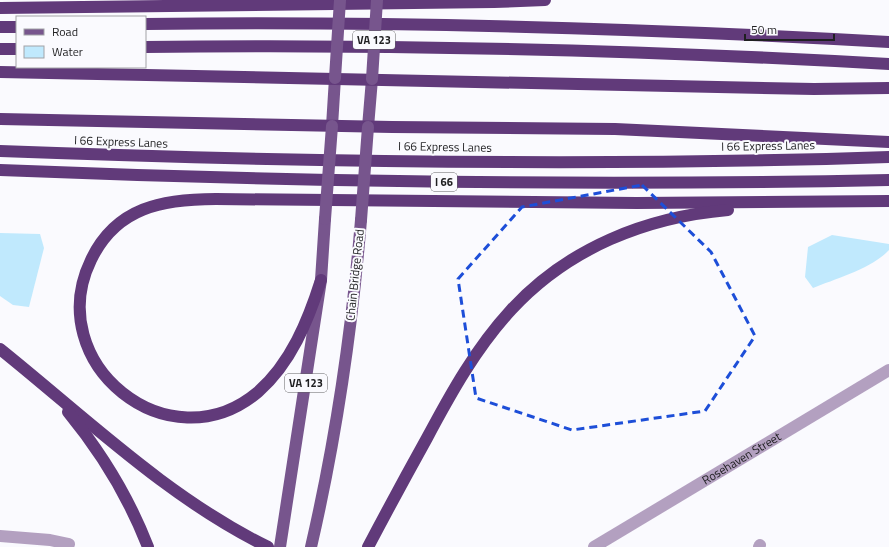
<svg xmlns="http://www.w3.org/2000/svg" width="889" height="547" viewBox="0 0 889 547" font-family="'Titillium Web',sans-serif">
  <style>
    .water { fill: #c0e9fd }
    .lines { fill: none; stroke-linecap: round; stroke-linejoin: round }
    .street { stroke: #b3a0c0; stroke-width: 12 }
    .primary { stroke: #77558d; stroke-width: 12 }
    .highway { stroke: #613a7a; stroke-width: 12 }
    .primary-bridge { stroke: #77558d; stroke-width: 12 }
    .marked { fill: none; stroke: #1d4ed8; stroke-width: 3; stroke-dasharray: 8 5; stroke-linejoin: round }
    .labels { text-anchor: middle; stroke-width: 4; stroke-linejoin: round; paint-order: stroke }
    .shield { fill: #fafafe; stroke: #616163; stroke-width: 1 }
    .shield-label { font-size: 11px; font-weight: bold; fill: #1f1f21 }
    .street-label { font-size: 12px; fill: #1f1f21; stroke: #fafafe }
  </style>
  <rect width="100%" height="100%" fill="#fafafe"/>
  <g class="water">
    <polygon points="0,233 40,234 44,248 29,307 13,305 0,296"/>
    <path d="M 832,235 L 889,244 L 889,250 C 873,268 835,279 813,288 L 805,277 L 808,247 Z"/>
  </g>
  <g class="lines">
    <g class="street">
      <polyline points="0,536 50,540 69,544"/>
      <path id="s1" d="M 594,547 L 889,370"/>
      <polyline points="759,547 760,545"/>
    </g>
    <g class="primary">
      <polyline points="332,126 335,78"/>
      <polyline points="368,127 372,79"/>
      <polyline points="280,547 321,280 325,219"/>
      <path d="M 311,547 C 336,439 352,330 361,220"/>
    </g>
    <g class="highway">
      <polyline points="0,8 494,2 545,0"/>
      <path d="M 145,24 C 393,21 641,28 889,42"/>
      <polyline points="0,27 17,27"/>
      <path d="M 145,47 C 393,44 641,50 889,64"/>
      <polyline points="0,49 17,49"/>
      <polyline points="0,72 814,89 889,88"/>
      <polyline points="0,119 392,127 615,129 889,142"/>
      <path d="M 0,151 C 296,162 593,167 889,157"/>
      <path d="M 0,170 C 296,182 593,186 889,180"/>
      <path d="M 321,280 C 308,321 291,363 258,392 C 169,467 41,363 91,260 C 116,207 163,199 216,199 L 637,203 L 889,201"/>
      <path d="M 0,349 C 86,418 168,498 268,547"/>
      <path d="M 68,412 C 101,452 129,498 148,547"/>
      <path d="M 368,547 C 387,511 407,474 427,438 C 451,393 476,348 511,310 C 568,248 646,217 728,210"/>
    </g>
    <g class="primary-bridge">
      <polyline points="335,78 340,0"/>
      <polyline points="372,79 377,0"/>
      <polyline points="325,219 332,126"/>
      <polyline points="361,220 368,127"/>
    </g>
  </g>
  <path class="marked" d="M 642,185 L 711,252 L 755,336 L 705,411 L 572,430 L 476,398 L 458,279 L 522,207 Z"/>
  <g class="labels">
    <g class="shield">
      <rect x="353" y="31" width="42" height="18" rx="3"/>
      <rect x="431" y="173" width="26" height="18" rx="3"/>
      <rect x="285" y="374" width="42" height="18" rx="3"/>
    </g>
    <g class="shield-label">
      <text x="374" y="44">VA 123</text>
      <text x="444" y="186">I 66</text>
      <text x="306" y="387">VA 123</text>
    </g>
    <g class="street-label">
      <text transform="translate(121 142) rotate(2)" y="4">I 66 Express Lanes</text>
      <text transform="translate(768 146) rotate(-1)" y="4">I 66 Express Lanes</text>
      <text transform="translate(445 147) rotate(1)" y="4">I 66 Express Lanes</text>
      <text transform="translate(355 275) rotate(-84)" y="4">Chain Bridge Road</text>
      <text dy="4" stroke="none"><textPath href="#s1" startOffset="172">Rosehaven Street</textPath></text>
    </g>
  </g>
  <rect x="16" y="16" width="130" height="52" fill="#fafafe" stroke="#a2a2a6"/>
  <rect x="24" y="29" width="20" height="6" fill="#77558d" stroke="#a2a2a6"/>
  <text x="52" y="36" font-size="12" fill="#1f1f21">Road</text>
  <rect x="24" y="46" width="20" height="12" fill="#c0e9fd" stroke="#a2a2a6"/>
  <text x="52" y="56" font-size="12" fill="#1f1f21">Water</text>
  <path d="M745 34v6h89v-6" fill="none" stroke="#1f1f21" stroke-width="2"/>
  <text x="751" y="34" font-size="12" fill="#1f1f21" stroke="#fafafe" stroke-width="3" paint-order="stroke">50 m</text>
</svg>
